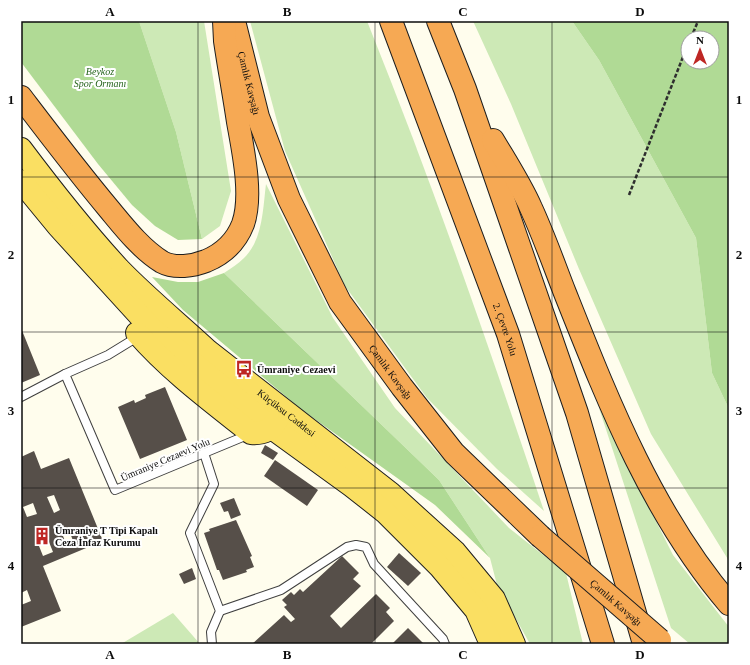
<svg xmlns="http://www.w3.org/2000/svg" width="750" height="665" viewBox="0 0 750 665" font-family="'Times New Roman',serif">
  <style>
    .green { fill: #cde9b6 }
    .forest { fill: #b0da95; fill-rule: evenodd }
    .building { fill: #564f49; fill-rule: evenodd }
    .lines { fill: none; stroke-linecap: round; stroke-linejoin: round }
    .service-casing { stroke: #404040; stroke-width: 10 }
    .primary-casing { stroke: #1e1e1e; stroke-width: 24 }
    .motorway-casing { stroke: #1e1e1e; stroke-width: 24 }
    .path { stroke: #2f2f2f; stroke-width: 2.5; stroke-dasharray: 4 2; stroke-linecap: butt }
    .service { stroke: #fff; stroke-width: 8 }
    .primary { stroke: #fadf62; stroke-width: 22 }
    .motorway { stroke: #f6a954; stroke-width: 22 }
    .motorway-bridge-casing { stroke: #1e1e1e; stroke-width: 24; stroke-linecap: butt }
    .motorway-bridge { stroke: #f6a954; stroke-width: 22 }
    .grid { fill: none; stroke: #0d0d0d; stroke-width: 1; stroke-opacity: 0.55 }
    .labels { text-anchor: middle; stroke-width: 4; stroke-linejoin: round; paint-order: stroke }
    .park-label { font-size: 10px; font-style: italic; fill: #27651d; stroke: #fff }
    .street-label { font-size: 10px; fill: #0d0d0d; stroke: #fff }
    .poi-label { font-size: 10px; font-weight: bold; fill: #0d0d0d; stroke: #fff; text-anchor: start }
    .neatline { fill: none; stroke: #0d0d0d; stroke-width: 1.5 }
    .grid-label { font-size: 13px; text-anchor: middle; font-weight: bold; fill: #0d0d0d }
  </style>
  <rect width="100%" height="100%" fill="#fffded"/>
  <g class="green">
    <polygon points="139,21 204,21 231,191 220,226 202,239 176,132"/>
    <path d="M 250,21 L 367,21 C 432,182 489,346 544,511 L 497,469 L 427,398 L 345,286 L 285,151 Z"/>
    <polygon points="473,21 572,21 599,60 696,238 712,373 729,409 729,561 651,434 579,269 511,104"/>
    <path d="M 266,184 L 333,318 L 395,408 L 509,528 L 566,573 L 583,644 L 530,644 L 497,585 L 490,558 L 439,480 L 224,273 C 231,268 238,264 244,258 C 263,240 263,207 266,184 Z"/>
    <polygon points="599,408 673,555 729,627 729,644 690,644 671,628"/>
    <polygon points="173,613 200,644 121,644"/>
  </g>
  <g class="forest">
    <polygon points="21,21 139,21 176,132 202,239 178,240 155,226 132,205 98,164 21,62"/>
    <path d="M 572,21 L 729,21 L 729,409 L 712,373 L 696,238 L 599,60 ZM 688,38 L 712,38 L 712,62 L 688,62 Z"/>
    <polygon points="224,273 439,480 490,558 435,505 302,410 183,310 152,277 178,282 198,282"/>
  </g>
  <g class="building">
    <polygon points="21,328 40,375 21,383"/>
    <polygon points="165,387 187,440 140,459 118,407 134,400 135,403 146,398 145,395"/>
    <polygon points="265,445 278,453 273,460 261,453"/>
    <path d="M 34,451 L 41,469 L 69,458 L 103,541 L 43,566 L 61,611 L 21,627 L 21,605 L 31,601 L 27,590 L 21,593 L 21,457 ZM 54,495 L 60,510 L 54,513 L 47,497 ZM 33,503 L 37,514 L 27,517 L 23,507 ZM 68,528 L 74,543 L 67,546 L 61,531 ZM 49,542 L 53,552 L 43,556 L 39,546 Z"/>
    <polygon points="275,460 318,490 307,506 264,476"/>
    <polygon points="234,498 241,515 231,519 228,511 224,512 220,503"/>
    <polygon points="236,520 252,556 250,557 254,567 246,570 247,572 223,580 219,570 217,570 204,533 210,531 209,529"/>
    <polygon points="399,553 421,573 408,586 387,567"/>
    <polygon points="342,556 359,573 353,579 361,586 330,616 341,628 376,594 390,608 386,612 394,621 371,644 252,644 284,615 291,622 295,619 284,607 287,605 282,600 291,592 294,595 300,589 303,592"/>
    <polygon points="192,568 196,579 184,584 179,574"/>
    <polygon points="408,628 423,643 392,644"/>
  </g>
  <g class="lines">
    <g class="service-casing">
      <g id="service">
        <polyline points="139,336 108,355 65,374 115,490 250,434"/>
        <polyline points="21,397 65,374"/>
        <polyline points="204,453 214,484 190,533 220,611 211,632 212,644"/>
        <polyline points="220,611 281,590 347,547 356,545 366,547 374,564 443,639 445,644"/>
      </g>
    </g>
    <g class="primary-casing">
      <g id="primary">
        <path id="s1" d="M 21,149 C 51,189 85,232 119,269 C 147,298 179,324 208,351 L 390,493 L 455,552 L 494,599 L 514,644"/>
        <polyline points="21,181 58,226 151,328 272,428 352,486 385,512 440,567 476,610 491,644"/>
        <path d="M 137,333 C 170,371 212,402 251,433 C 263,434 273,430 278,418"/>
      </g>
    </g>
    <g class="motorway-casing">
      <g id="motorway">
        <path id="s2" d="M 234,21 L 258,117 L 289,199 L 340,302 L 402,387 L 454,453 L 540,536"/>
        <path id="s3" d="M 391,21 L 508,334 L 603,644"/>
        <polyline points="438,21 465,89 577,413 644,644"/>
        <path d="M 21,97 C 50,135 78,172 109,209 C 124,227 141,249 162,262 C 175,269 193,266 206,261 C 223,254 236,242 243,224 C 253,196 243,150 238,122 C 234,95 229,68 225,41 L 224,21"/>
        <path d="M 493,140 C 506,162 521,185 531,208 C 544,236 554,265 565,293 C 608,401 652,514 729,604"/>
      </g>
    </g>
    <g class="path">
      <polyline points="691,38 698,21"/>
      <polyline points="629,195 688,44"/>
    </g>
    <use href="#service" class="service"/>
    <use href="#primary" class="primary"/>
    <use href="#motorway" class="motorway"/>
    <g class="motorway-bridge-casing">
      <g id="motorway-bridge">
        <path id="s4" d="M 540,536 L 660,640"/>
      </g>
    </g>
    <use href="#motorway-bridge" class="motorway-bridge"/>
  </g>
  <path class="grid" d="M 198,21 L 198,644M 375,21 L 375,644M 552,21 L 552,644M 21,177 L 729,177M 21,332 L 729,332M 21,488 L 729,488"/>
  <defs>
    <g id="bus-bare" transform="scale(1.38)"><path d="M-5-6H5V4H4V6H2V4H-2V6H-4V4H-5ZM-3.5-4V0h7V-4ZM-3.5 1.2v1.5H-2V1.2ZM2 1.2v1.5H3.5V1.2Z" fill="#be2724" stroke="#fff" stroke-width="2.5" paint-order="stroke"/></g>
    <g id="building-bare" transform="scale(1.38)"><path d="M-4-6H4V6H1V3H-1V6H-4ZM-2.5-4.3h1.7v1.8h-1.7ZM.8-4.3h1.7v1.8H.8ZM-2.5-1h1.7V.8h-1.7ZM.8-1h1.7V.8H.8Z" fill="#be2724" stroke="#fff" stroke-width="2.5" paint-order="stroke"/></g>
  </defs>
  <g fill-rule="evenodd">
    <use href="#bus-bare" x="244" y="369"/>
    <use href="#building-bare" x="42" y="536"/>
  </g>
  <g class="labels">
    <g class="park-label">
      <text x="100" y="75">Beykoz<tspan x="100" dy="12">Spor Ormanı</tspan></text>
    </g>
    <g class="street-label">
      <text dy="4" stroke="none"><textPath href="#s2" startOffset="64">Çamlık Kavşağı</textPath></text>
      <text dy="4" stroke="none"><textPath href="#s3" startOffset="329">2. Çevre Yolu</textPath></text>
      <text dy="4" stroke="none"><textPath href="#s2" startOffset="388">Çamlık Kavşağı</textPath></text>
      <text dy="4" stroke="none"><textPath href="#s1" startOffset="376">Küçüksu Caddesi</textPath></text>
      <text transform="translate(165 459) rotate(-23)" y="4">Ümraniye Cezaevi Yolu</text>
      <text dy="4" stroke="none"><textPath href="#s4" startOffset="101">Çamlık Kavşağı</textPath></text>
    </g>
    <g class="poi-label">
      <text x="257" y="373">Ümraniye Cezaevi</text>
      <text x="55" y="534">Ümraniye T Tipi Kapalı<tspan x="55" dy="12">Ceza İnfaz Kurumu</tspan></text>
    </g>
  </g>
  <rect width="750" height="665" fill="none" stroke="#ffffff" stroke-width="44"/>
  <g transform="translate(700 50)"><circle r="19" fill="#ffffff" stroke="#9e9e9e"/>
  <path d="M0-3L7 15L0 10L-7 15Z" fill="#be2724"/>
  <text y="-6" font-size="11" font-weight="bold" text-anchor="middle" fill="#0d0d0d">N</text>
  </g>
  <rect x="22" y="22" width="706" height="621" class="neatline"/>
  <g class="grid-label">
    <text x="110" y="16">A</text>
    <text x="287" y="16">B</text>
    <text x="463" y="16">C</text>
    <text x="640" y="16">D</text>
    <text x="11" y="104">1</text>
    <text x="739" y="104">1</text>
    <text x="11" y="259">2</text>
    <text x="739" y="259">2</text>
    <text x="11" y="415">3</text>
    <text x="739" y="415">3</text>
    <text x="11" y="570">4</text>
    <text x="739" y="570">4</text>
    <text x="110" y="659">A</text>
    <text x="287" y="659">B</text>
    <text x="463" y="659">C</text>
    <text x="640" y="659">D</text>
  </g>
</svg>
